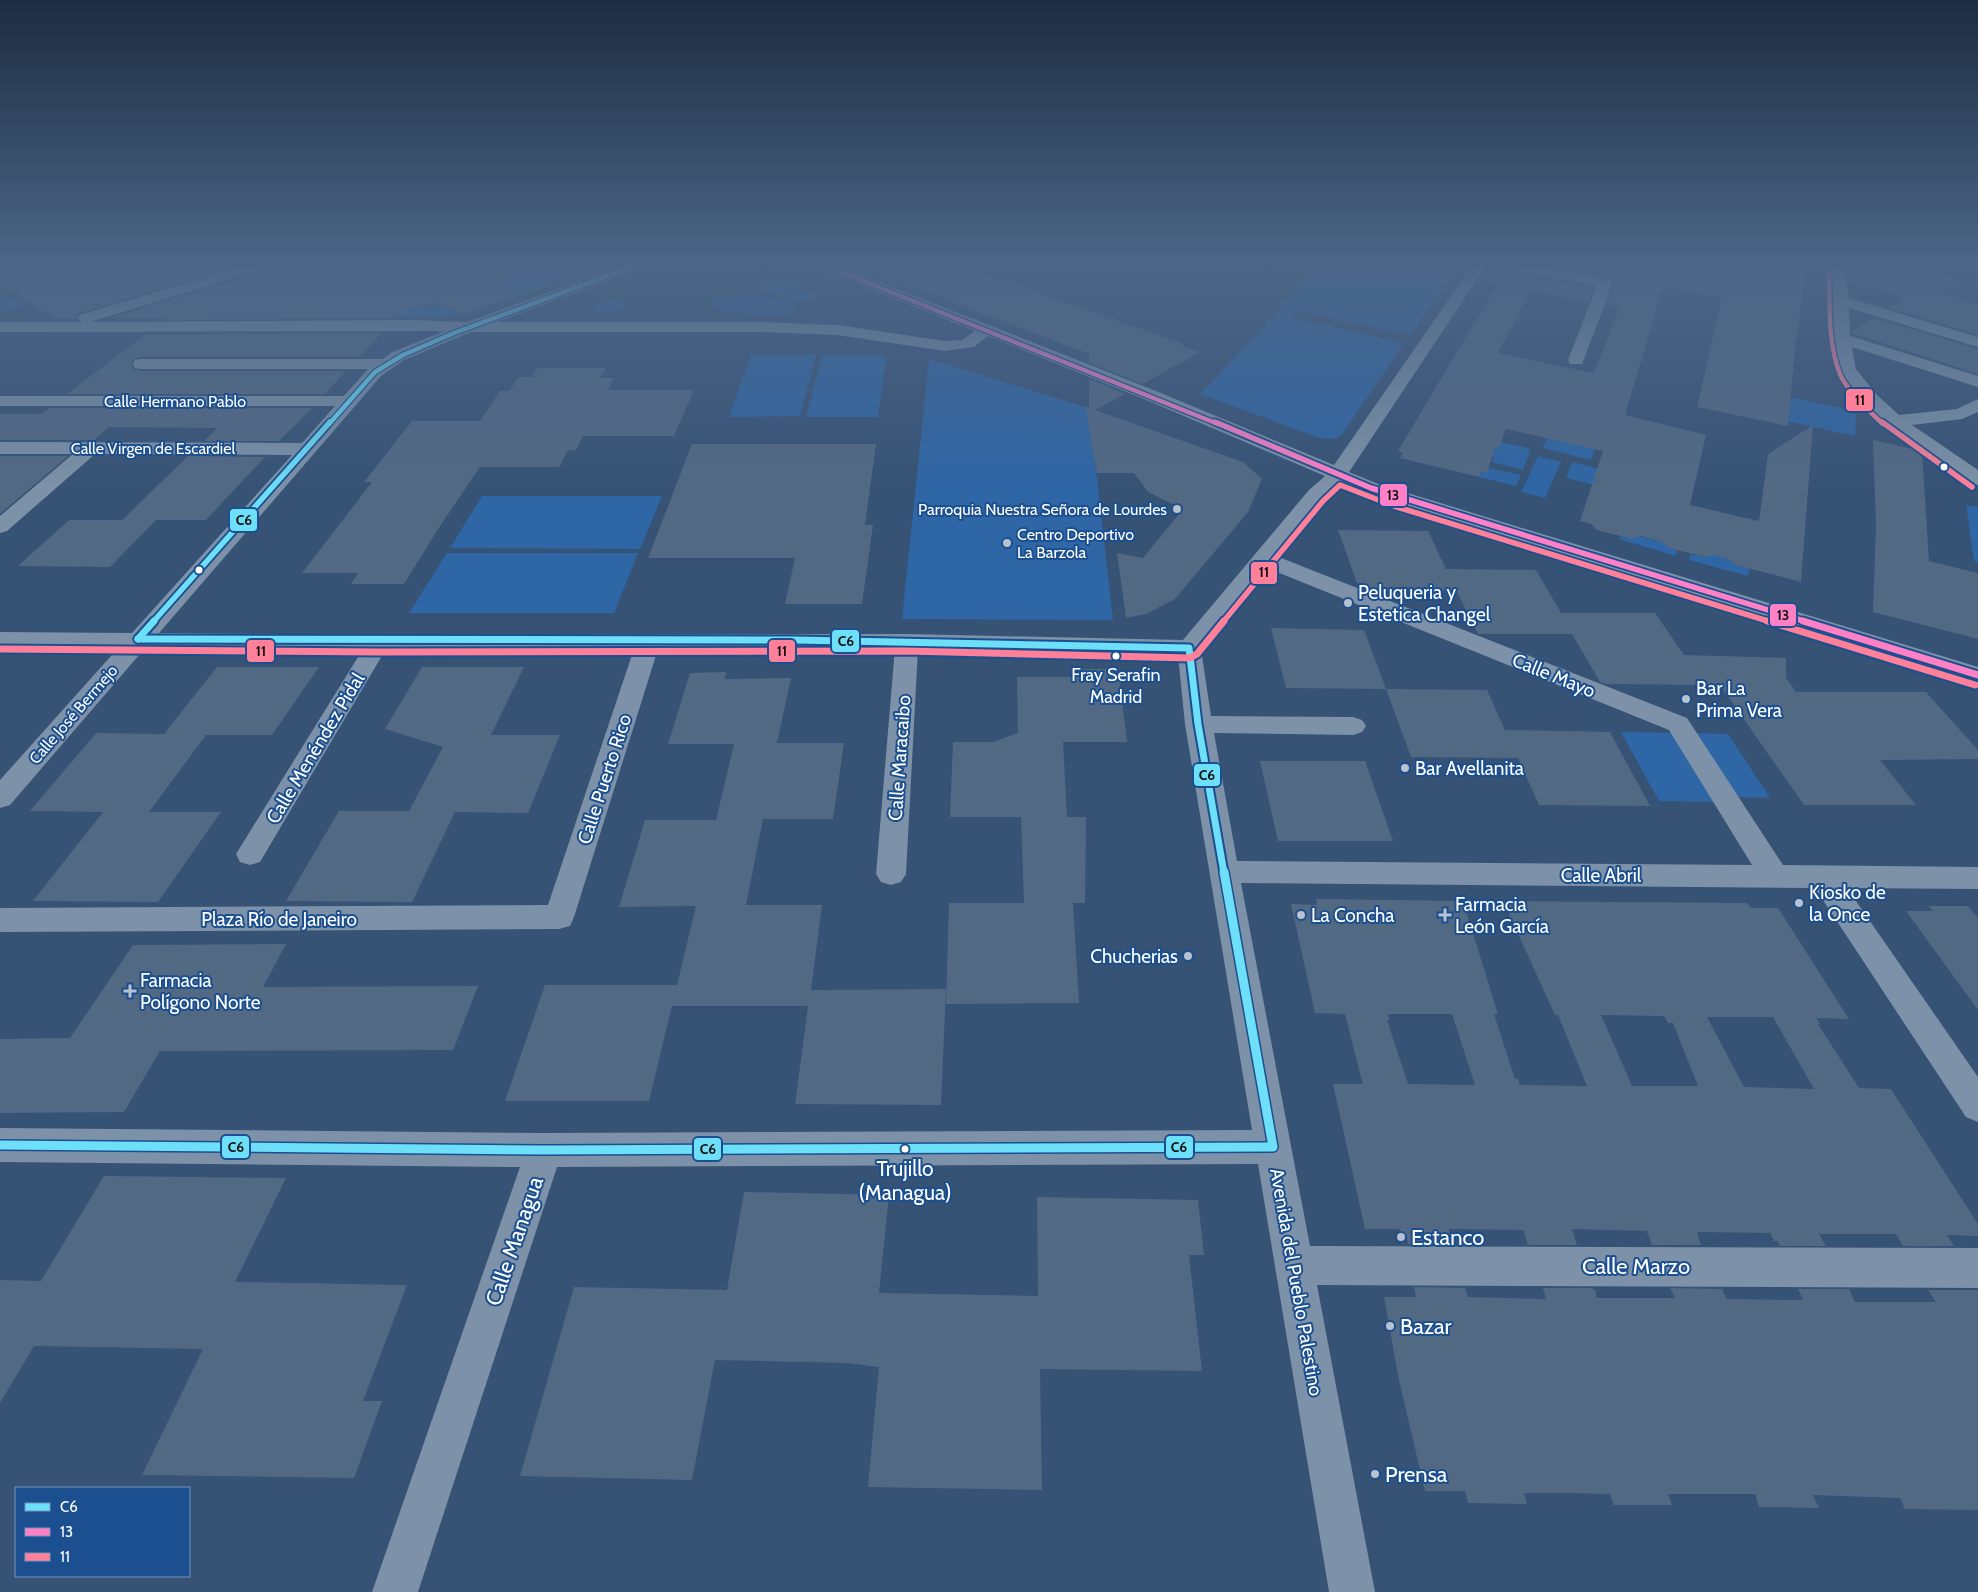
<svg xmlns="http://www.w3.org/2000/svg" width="1978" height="1592" viewBox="0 0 1978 1592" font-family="Cabin,sans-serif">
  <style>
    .green { fill: #2f66a5 }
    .building { fill: #526984; fill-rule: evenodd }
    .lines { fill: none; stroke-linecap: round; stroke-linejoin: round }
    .minor { fill: #7d92a8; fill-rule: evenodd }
    .bus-1-far3-casing { stroke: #1b4f8f; stroke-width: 7 }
    .bus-1-far2-casing { stroke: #1b4f8f; stroke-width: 9 }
    .bus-1-far1-casing { stroke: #1b4f8f; stroke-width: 11 }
    .bus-1-casing { stroke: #1b4f8f; stroke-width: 12 }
    .bus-2-far2-casing { stroke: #1b4f8f; stroke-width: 7 }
    .bus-2-far1-casing { stroke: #1b4f8f; stroke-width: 9 }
    .bus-2-casing { stroke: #1b4f8f; stroke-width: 11 }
    .bus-3-far2-casing { stroke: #1b4f8f; stroke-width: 7 }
    .bus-3-far1-casing { stroke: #1b4f8f; stroke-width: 9 }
    .bus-3-casing { stroke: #1b4f8f; stroke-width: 11 }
    .bus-1-far3 { stroke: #6ddff8; stroke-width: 4.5 }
    .bus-1-far2 { stroke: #6ddff8; stroke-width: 5.5 }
    .bus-1-far1 { stroke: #6ddff8; stroke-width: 7 }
    .bus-1 { stroke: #6ddff8; stroke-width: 9 }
    .bus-2-far2 { stroke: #ff80c5; stroke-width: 4.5 }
    .bus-2-far1 { stroke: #ff80c5; stroke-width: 5.5 }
    .bus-2 { stroke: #ff80c5; stroke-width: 7 }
    .bus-3-far2 { stroke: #ff8098; stroke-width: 4.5 }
    .bus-3-far1 { stroke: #ff8098; stroke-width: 5.5 }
    .bus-3 { stroke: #ff8098; stroke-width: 7 }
    .bus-dot { fill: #fff; stroke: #1b4f8f; stroke-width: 2 }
    .poi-dot { fill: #b9c2ce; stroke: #1b4f8f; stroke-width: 2 }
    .labels { text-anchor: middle; stroke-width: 4; stroke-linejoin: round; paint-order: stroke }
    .far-street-label { font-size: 16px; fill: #fff; stroke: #1b4f8f }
    .far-poi-label { font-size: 16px; fill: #fff; stroke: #1b4f8f; text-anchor: end }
    .bus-label { font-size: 18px; fill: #fff; stroke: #1b4f8f }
    .poi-label { font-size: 19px; fill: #fff; stroke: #1b4f8f; text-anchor: start }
    .street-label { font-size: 19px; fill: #fff; stroke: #1b4f8f }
    .near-bus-label { font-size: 21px; fill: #fff; stroke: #1b4f8f }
    .near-poi-label { font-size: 22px; fill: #fff; stroke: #1b4f8f; text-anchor: start }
    .near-street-label { font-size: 22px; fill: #fff; stroke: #1b4f8f }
    .line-badge { stroke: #1b4f8f; stroke-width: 2 }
    .pale-badge-label { font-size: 14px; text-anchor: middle; font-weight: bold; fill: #111 }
  </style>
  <rect width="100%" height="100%" fill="#365274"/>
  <g class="green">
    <polygon points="540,266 603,266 523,294 490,283"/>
    <polygon points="1318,266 1444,266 1457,268 1411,335 1298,311 1292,318 1404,343 1341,436 1332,439 1319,438 1200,394 1281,308 1279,307"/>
    <path d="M 765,281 C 778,281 811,284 817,298 C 802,308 776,296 763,287 L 761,283 Z"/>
    <path d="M 754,294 L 791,303 L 797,308 C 785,324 735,312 717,309 L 710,303 L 719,297 Z"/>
    <polygon points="8,296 26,306 0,312 0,298"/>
    <path d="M 436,299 L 461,315 C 445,319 408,321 392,314 Z"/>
    <path d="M 609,300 L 623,302 L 624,306 C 616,314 600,316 592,308 L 595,304 Z"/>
    <polygon points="751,355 816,355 800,416 729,417"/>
    <polygon points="822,355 887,355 878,417 806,417"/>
    <polygon points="929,359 1089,408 1113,620 902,619"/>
    <polygon points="1789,397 1847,409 1856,414 1855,436 1786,421"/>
    <polygon points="1547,438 1595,449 1591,460 1543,448"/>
    <polygon points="1501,442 1531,449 1523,470 1492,462 1494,457 1490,456 1493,446 1499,448"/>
    <polygon points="1538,456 1561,462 1545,498 1521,492"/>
    <polygon points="1572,462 1626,476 1607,488 1566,478"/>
    <polygon points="1489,468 1521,475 1516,486 1479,477 1481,472 1487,473"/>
    <polygon points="482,496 662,496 640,549 450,548"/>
    <polygon points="1966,505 1978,507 1978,562 1974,561"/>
    <polygon points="1621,536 1632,539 1637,536 1665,543 1669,548 1677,550 1676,556 1619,539"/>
    <polygon points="447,553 638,553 614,613 409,613"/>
    <polygon points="1690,554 1705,557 1711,554 1731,560 1736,565 1750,569 1748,576 1689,560"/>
    <polygon points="1621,732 1678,733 1720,802 1659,801"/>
    <polygon points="1693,733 1728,734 1770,798 1733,797"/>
  </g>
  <g class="building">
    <polygon points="0,266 236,266 79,313 76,318 54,318 0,284"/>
    <polygon points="266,266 528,266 529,271 496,282 523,294 463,315 433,302 401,313 396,318 164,320 166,318 110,318 263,271"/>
    <polygon points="874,266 962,266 1184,344 1181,346 1200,352 1143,384 1089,363 1089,354 905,284 909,282 874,269"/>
    <polygon points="1489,266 1504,266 1508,271 1594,287 1589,301 1532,290 1498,353 1594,373 1620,306 1607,304 1615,282 1611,278 1545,266 1807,266 1796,339 1788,426 1697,407 1722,297 1663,287 1625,415 1706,435 1690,505 1759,521 1768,454 1813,425 1801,582 1736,565 1728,559 1713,555 1705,557 1669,548 1662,542 1640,536 1632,539 1597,530 1591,524 1580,521 1603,451 1506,429 1499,448 1495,447 1487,473 1481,472 1479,477 1400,458 1403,453 1398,451 1498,283 1488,281"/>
    <polygon points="1848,266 1915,266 1965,280 1942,293 1978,304 1978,335 1889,308 1906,298 1849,282"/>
    <polygon points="1874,318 1978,349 1978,374 1852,333 1852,331"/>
    <polygon points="382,333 359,357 141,357 135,358 131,363 133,369 141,371 346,371 325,394 67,394 146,334"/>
    <polygon points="538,368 606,368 600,378 614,378 608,390 694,390 674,436 583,436 576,450 568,450 559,467 480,467 440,526 404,584 351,584 358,573 302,573 372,482 364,482 412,421 480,421 500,391 509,391 519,377 532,377"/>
    <polygon points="1089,379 1125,394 1095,410 1243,462 1262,479 1248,512 1175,599 1146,614 1126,618 1117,553 1143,558 1183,509 1148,492 1134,473 1097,473 1085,407 1089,408"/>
    <polygon points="50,408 312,408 279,441 204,441 217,428 109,427 94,440 0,440 0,414 42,414"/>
    <polygon points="1873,440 1922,451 1929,561 1978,573 1978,639 1873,612 1876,525"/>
    <polygon points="692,444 876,444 865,525 873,525 862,604 785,604 795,558 648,558"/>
    <polygon points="0,456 68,456 0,514"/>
    <polygon points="188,456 265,457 206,520 122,520"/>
    <polygon points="69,520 156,520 110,567 18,566"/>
    <polygon points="1338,530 1428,531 1446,569 1536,570 1561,613 1655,613 1684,655 1786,658 1786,678 1796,692 1926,692 1978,750 1978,759 1880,760 1916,805 1804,805 1720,685 1606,684 1600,682 1572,634 1478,634 1456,590 1365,589 1358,586"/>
    <polygon points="1271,628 1364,630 1386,689 1286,688"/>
    <polygon points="217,667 319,667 272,735 206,735 149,812 221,812 158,902 33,901 103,812 30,811 96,733 164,734"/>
    <polygon points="422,667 524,667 491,735 560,735 528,813 455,812 412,902 286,901 339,811 409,811 443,747 385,729"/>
    <polygon points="1082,669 1118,669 1127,742 1063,742 1067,817 1086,817 1085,903 1073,903 1079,1003 946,1004 949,903 1024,903 1021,817 950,817 953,742 993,742 1018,733 1017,677 1083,677"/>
    <polygon points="726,672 724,679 791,678 777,743 844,743 833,819 763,819 746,905 822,905 811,990 946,989 941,1105 795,1104 808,1006 672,1006 649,1101 505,1101 545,985 677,985 696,906 619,907 645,820 716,820 734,744 668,744 690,673"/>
    <polygon points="1386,689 1487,690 1505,730 1610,732 1650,806 1539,805 1518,758 1411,757"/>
    <polygon points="1260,761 1365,761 1393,841 1278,841"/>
    <path d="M 1316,899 L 1463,901 L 1498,1014 L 1494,1014 L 1515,1079 L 1518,1079 L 1520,1085 L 1587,1086 L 1558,1015 L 1555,1015 L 1503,901 L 1747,903 L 1751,908 L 1778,908 L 1849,1019 L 1816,1018 L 1820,1024 L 1818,1024 L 1859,1088 L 1891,1089 L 1978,1224 L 1978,1236 L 1947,1235 L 1954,1246 L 1903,1246 L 1896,1234 L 1819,1234 L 1826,1246 L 1780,1246 L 1778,1241 L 1774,1241 L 1770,1233 L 1697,1232 L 1701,1245 L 1652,1245 L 1647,1231 L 1572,1229 L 1577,1245 L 1528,1245 L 1523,1230 L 1449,1229 L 1452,1245 L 1408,1244 L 1407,1237 L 1401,1237 L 1399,1229 L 1365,1229 L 1333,1084 L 1363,1084 L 1361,1077 L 1345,1014 L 1315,1013 L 1291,904 L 1317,905 ZM 1388,1014 L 1452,1014 L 1475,1085 L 1408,1084 L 1387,1020 L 1390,1020 ZM 1601,1015 L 1664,1016 L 1668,1023 L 1673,1023 L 1698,1086 L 1632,1086 ZM 1707,1017 L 1773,1017 L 1814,1089 L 1744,1087 Z"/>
    <polygon points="1929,906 1968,906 1978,918 1978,1010 1906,911 1933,911"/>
    <polygon points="286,944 263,987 478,986 453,1050 160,1051 124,1112 0,1113 0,1039 70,1038 133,945"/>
    <polygon points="104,1176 286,1178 235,1282 407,1285 363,1401 382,1401 354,1478 142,1475 203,1349 34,1346 0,1403 0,1280 41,1281"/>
    <polygon points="744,1192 889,1195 879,1293 1038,1296 1037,1197 1198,1200 1204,1255 1189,1255 1202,1371 1040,1369 1042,1490 868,1487 879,1367 847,1363 715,1360 692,1480 520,1476 574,1287 727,1290"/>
    <polygon points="1414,1287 1465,1288 1468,1297 1546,1299 1543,1288 1591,1288 1595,1290 1597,1298 1675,1298 1670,1288 1722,1289 1727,1299 1803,1300 1798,1289 1849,1289 1855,1302 1936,1302 1928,1290 1978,1290 1978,1510 1905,1509 1900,1498 1813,1495 1819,1508 1759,1507 1755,1494 1668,1494 1672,1505 1614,1505 1610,1494 1569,1493 1524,1493 1527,1504 1468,1503 1465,1491 1425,1491 1399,1380 1384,1297 1416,1297"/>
  </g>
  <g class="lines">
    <g class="minor">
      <path d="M 242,266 L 264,266 L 262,269 L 90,322 L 412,320 L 467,322 L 621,266 L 641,266 L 639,269 L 497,322 L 760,322 L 838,325 L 945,341 L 962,340 L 975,331 L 821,269 L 819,266 L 839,266 L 1156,391 L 1334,465 L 1472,266 L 1486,266 L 1349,472 L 1378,484 L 1978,667 L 1978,683 L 1364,492 L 1340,482 L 1323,498 L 1276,556 L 1687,718 L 1783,865 L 1978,867 L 1978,889 L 1847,888 L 1978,1077 L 1978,1122 L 1966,1117 L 1815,888 L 1241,883 L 1310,1246 L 1978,1248 L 1978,1288 L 1317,1285 L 1375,1592 L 1329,1592 L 1258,1164 L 557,1167 L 418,1592 L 372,1592 L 520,1167 L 0,1162 L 0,1128 L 544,1133 L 1252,1130 L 1185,724 L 1178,655 L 918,649 L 906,874 L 901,882 L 891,885 L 881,882 L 876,874 L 895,648 L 658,649 L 574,917 L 570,926 L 559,929 L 0,932 L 0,908 L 548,905 L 634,649 L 386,649 L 260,862 L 250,865 L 240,862 L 236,854 L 363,649 L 146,647 L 10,805 L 0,808 L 0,780 L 119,647 L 0,646 L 0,632 L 132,633 L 292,455 L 95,454 L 7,531 L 0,533 L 0,516 L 73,454 L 0,454 L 0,442 L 302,443 L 335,406 L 0,406 L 0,396 L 344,396 L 368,369 L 141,369 L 135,368 L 133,364 L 135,360 L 141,359 L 383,359 L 392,352 L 445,331 L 0,332 L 0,322 L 82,322 L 78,318 L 80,315 ZM 471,332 L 760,332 L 838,335 L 945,351 L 974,347 L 988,336 L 1144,399 L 1325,476 L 1309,490 L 1183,640 L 907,634 L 379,635 L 159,633 L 381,376 L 404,360 ZM 1267,568 L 1669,730 L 1752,865 L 1237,861 L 1214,733 L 1353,735 L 1362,732 L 1366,726 L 1362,720 L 1353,717 L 1211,716 L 1201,649 Z"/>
      <polygon points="1506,266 1536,266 1611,280 1613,283 1582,364 1570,364 1568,360 1597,286 1513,270 1508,269"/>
      <polygon points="1832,266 1846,266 1848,298 1978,337 1978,347 1849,308 1850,336 1978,376 1978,387 1852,347 1856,369 1877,395 1899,415 1957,409 1978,399 1978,412 1962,419 1912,425 1978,470 1978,485 1971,483 1889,425 1865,403 1839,370 1834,339"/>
    </g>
    <g class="bus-1-far3-casing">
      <polyline id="bus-1-far3" points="329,424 375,372 403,355 454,333 634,266"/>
    </g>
    <g class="bus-1-far2-casing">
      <polyline id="bus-1-far2" points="153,622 330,422"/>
    </g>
    <g class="bus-1-far1-casing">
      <g id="bus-1-far1">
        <polyline points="138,639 154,621"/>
        <polyline points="138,639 795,640 1189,648 1198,724 1224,873"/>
      </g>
    </g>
    <g class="bus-1-casing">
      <polyline id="bus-1" points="0,1145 544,1150 1273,1147 1224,872"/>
    </g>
    <g class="bus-2-far2-casing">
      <polyline id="bus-2-far2" points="826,266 1218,424"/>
    </g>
    <g class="bus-2-far1-casing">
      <polyline id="bus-2-far1" points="1215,422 1371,488 1807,622"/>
    </g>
    <g class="bus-2-casing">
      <polyline id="bus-2" points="1803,621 1978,675"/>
    </g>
    <g class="bus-3-far2-casing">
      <path id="bus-3-far2" d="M 1829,266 C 1830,300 1827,342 1840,374 C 1846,390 1870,412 1883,424"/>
    </g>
    <g class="bus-3-far1-casing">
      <g id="bus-3-far1">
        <polyline points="1882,422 1972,487"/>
        <polyline points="1223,622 1323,501 1340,485 1394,506 1771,622"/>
      </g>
    </g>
    <g class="bus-3-casing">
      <g id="bus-3">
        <polyline points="1767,621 1975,685"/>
        <polyline points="0,649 379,652 907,651 1190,658 1197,654 1224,621"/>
      </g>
    </g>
    <use href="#bus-1-far3" class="bus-1-far3"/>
    <use href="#bus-1-far2" class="bus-1-far2"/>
    <use href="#bus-1-far1" class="bus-1-far1"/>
    <use href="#bus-1" class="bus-1"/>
    <use href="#bus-2-far2" class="bus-2-far2"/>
    <use href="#bus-2-far1" class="bus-2-far1"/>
    <use href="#bus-2" class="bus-2"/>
    <use href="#bus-3-far2" class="bus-3-far2"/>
    <use href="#bus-3-far1" class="bus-3-far1"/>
    <use href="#bus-3" class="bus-3"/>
  </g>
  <linearGradient id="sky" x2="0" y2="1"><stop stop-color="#1e2d40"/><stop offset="0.54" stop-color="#4c6688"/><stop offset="1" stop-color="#4c6688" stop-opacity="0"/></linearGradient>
  <rect width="1978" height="489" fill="url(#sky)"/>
  <g class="bus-dot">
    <circle cx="1944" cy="467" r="4.5"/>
    <circle cx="199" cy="570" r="4.5"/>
    <circle cx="1116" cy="656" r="4.5"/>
    <circle cx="905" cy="1149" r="4.5"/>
  </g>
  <g class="poi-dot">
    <circle cx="1177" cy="509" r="5"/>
    <circle cx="1007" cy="543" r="5"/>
    <circle cx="1348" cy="603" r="5"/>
    <circle cx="1686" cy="699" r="5"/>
    <circle cx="1405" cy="768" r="5"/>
    <circle cx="1799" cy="903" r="5"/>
    <circle cx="1301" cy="915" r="5"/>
    <path d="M1442.5 907.5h5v5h5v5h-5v5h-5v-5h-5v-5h5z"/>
    <circle cx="1188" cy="956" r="5"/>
    <path d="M127.5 983.5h5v5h5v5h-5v5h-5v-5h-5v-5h5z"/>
    <circle cx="1401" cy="1237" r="5"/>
    <circle cx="1390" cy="1326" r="5"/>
    <circle cx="1375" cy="1474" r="5"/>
  </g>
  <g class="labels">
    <g class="far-street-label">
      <text x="175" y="407">Calle Hermano Pablo</text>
      <text x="153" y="454">Calle Virgen de Escardiel</text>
      <text transform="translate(73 714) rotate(-49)" y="6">Calle José Bermejo</text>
    </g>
    <g class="far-poi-label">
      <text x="1167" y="515">Parroquia Nuestra Señora de Lourdes</text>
      <text x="1017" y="540" text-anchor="start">Centro Deportivo<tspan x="1017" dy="18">La Barzola</tspan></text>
    </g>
    <g class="bus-label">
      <text x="1116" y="681">Fray Serafin<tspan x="1116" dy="22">Madrid</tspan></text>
    </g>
    <g class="poi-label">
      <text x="1358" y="599">Peluqueria y<tspan x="1358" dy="22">Estetica Changel</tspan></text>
      <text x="1696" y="695">Bar La<tspan x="1696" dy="22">Prima Vera</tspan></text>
      <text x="1415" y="775">Bar Avellanita</text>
      <text x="1809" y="899">Kiosko de<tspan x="1809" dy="22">la Once</tspan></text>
      <text x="1455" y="911">Farmacia<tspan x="1455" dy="22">León García</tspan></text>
      <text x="1311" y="922">La Concha</text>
      <text x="1178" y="963" text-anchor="end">Chucherias</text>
      <text x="140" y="987">Farmacia<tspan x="140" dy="22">Polígono Norte</tspan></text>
    </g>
    <g class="street-label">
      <text transform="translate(1554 675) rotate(22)" y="7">Calle Mayo</text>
      <text transform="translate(315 748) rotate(-59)" y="7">Calle Menéndez Pidal</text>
      <text transform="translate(899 758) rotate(-86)" y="7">Calle Maracaibo</text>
      <text transform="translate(604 779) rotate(-72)" y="7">Calle Puerto Rico</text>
      <text x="1601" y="882">Calle Abril</text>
      <text x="279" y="926">Plaza Río de Janeiro</text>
      <text transform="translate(1297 1282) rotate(80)" y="7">Avenida del Pueblo Palestino</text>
    </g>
    <g class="near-bus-label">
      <text x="905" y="1176">Trujillo<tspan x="905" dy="24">(Managua)</tspan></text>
    </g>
    <g class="near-poi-label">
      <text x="1411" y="1245">Estanco</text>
      <text x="1400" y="1334">Bazar</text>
      <text x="1385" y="1482">Prensa</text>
    </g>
    <g class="near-street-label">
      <text transform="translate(514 1241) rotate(-71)" y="8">Calle Managua</text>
      <text x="1636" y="1274">Calle Marzo</text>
    </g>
  </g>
  <g class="line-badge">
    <rect x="1845" y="388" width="29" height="24" rx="5" fill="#ff8098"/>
    <rect x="1379" y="483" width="29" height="24" rx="5" fill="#ff80c5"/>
    <rect x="229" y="508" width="29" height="24" rx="5" fill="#6ddff8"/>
    <rect x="1250" y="561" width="28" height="24" rx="5" fill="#ff8098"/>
    <rect x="1769" y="603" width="28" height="24" rx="5" fill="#ff80c5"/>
    <rect x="831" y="629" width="29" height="24" rx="5" fill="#6ddff8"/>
    <rect x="246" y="639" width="29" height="24" rx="5" fill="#ff8098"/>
    <rect x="768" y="639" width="28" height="24" rx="5" fill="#ff8098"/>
    <rect x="1193" y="763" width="28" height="24" rx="5" fill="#6ddff8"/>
    <rect x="221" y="1135" width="29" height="24" rx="5" fill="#6ddff8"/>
    <rect x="1165" y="1135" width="29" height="24" rx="5" fill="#6ddff8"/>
    <rect x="693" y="1137" width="29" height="24" rx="5" fill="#6ddff8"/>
  </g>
  <g class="pale-badge-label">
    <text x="1860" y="405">11</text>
    <text x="1393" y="500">13</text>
    <text x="244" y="525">C6</text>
    <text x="1264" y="577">11</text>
    <text x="1783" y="620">13</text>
    <text x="846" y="646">C6</text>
    <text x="261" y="656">11</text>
    <text x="782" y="656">11</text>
    <text x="1207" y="780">C6</text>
    <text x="236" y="1152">C6</text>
    <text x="1179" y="1152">C6</text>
    <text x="708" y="1154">C6</text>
  </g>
  <rect x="15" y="1487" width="175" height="90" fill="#1b4f8f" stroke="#7695bc"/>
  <rect x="25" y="1503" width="25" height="8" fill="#6ddff8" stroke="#7695bc"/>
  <text x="60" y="1512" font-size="15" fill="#ffffff">C6</text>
  <rect x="25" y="1528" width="25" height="8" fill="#ff80c5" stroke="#7695bc"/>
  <text x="60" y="1537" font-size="15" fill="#ffffff">13</text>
  <rect x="25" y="1553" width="25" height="8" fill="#ff8098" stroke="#7695bc"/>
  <text x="60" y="1562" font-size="15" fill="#ffffff">11</text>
</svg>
